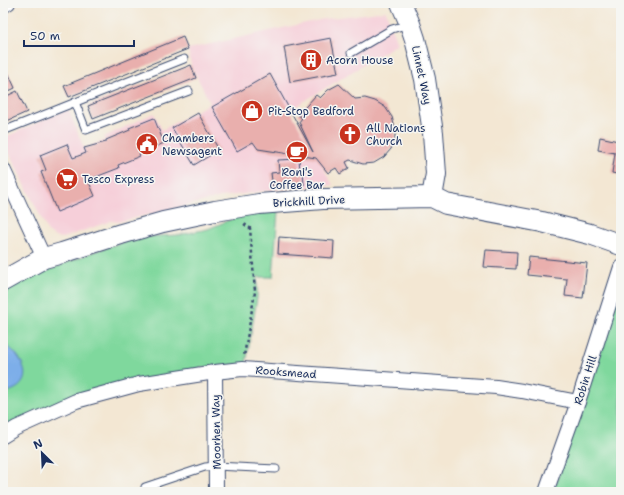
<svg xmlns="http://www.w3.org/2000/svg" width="624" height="495" viewBox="0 0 624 495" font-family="'Shantell Sans',sans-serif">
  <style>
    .built { fill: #f6cfd9 }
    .green { fill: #7fd89d; stroke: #4d847e }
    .water { fill: #7daee9; stroke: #4c6ea4 }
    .building { fill: #e9afad }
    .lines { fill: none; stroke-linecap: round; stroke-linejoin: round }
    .lane-casing { stroke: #3b4b70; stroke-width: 9 }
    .street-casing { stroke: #3b4b70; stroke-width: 16 }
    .secondary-casing { stroke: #3b4b70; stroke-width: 22 }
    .path { stroke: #3b4b70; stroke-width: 2.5; stroke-dasharray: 3 3; stroke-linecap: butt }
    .lane { stroke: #fff; stroke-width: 7 }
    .street { stroke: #fff; stroke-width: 14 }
    .secondary { stroke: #fff; stroke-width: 20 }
    .labels { text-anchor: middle; stroke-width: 3; stroke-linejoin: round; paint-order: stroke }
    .poi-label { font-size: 11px; fill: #1b2f5e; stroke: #f6f6f2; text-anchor: start }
    .street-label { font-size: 11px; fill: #1b2f5e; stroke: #f6f6f2 }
  </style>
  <rect width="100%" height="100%" fill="#f6f6f2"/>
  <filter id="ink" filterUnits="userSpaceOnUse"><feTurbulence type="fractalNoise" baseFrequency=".025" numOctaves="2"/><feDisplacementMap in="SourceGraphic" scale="8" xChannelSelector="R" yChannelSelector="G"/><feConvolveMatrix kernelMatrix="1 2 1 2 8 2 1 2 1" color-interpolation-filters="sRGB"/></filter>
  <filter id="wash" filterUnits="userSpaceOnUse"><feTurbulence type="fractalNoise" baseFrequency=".012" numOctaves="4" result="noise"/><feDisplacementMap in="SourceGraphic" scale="16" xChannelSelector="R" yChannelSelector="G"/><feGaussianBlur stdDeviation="0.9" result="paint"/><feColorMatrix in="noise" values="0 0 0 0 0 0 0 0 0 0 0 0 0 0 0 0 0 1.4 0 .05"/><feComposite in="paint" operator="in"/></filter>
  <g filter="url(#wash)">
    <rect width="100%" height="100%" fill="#f3e7d3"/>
    <polygon class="built" points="386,11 397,44 290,110 333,185 272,190 221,197 118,222 111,221 63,238 55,237 48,232 3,140 3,138 68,109 84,148 105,140 104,137 154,113 162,130 210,103 191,65 188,49 324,19"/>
    <g class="green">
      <polygon points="278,211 273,277 257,277 257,298 246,364 199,368 3,428 3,290 22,281 93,252 138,237 179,235 208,229 241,215"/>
      <polygon points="621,285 621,492 553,492"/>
    </g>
    <path class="water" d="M 3,344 C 19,351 36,378 15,389 C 11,391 8,392 3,392 Z"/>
    <g id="blocks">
      <g class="building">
        <polygon points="183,37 188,49 69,97 64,86"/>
        <polygon points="331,38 338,73 290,82 284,47"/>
        <polygon points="191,65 196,78 93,119 88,106"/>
        <polygon points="6,68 15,88 3,94 3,69"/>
        <polygon points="270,74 313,152 299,122 302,118 298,115 316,95 320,98 328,90 339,84 355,99 365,98 375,101 385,107 392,117 395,128 395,139 391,149 384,157 374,163 363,164 350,160 346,162 349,168 340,174 336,168 328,173 316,158 258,149 253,142 237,151 212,107"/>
        <polygon points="17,91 27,112 7,121 3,112 3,98"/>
        <polygon points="198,113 219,150 194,165 172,128"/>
        <polygon points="154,118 164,143 139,154 140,156 118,165 119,168 88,180 95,196 57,212 41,172 46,170 40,155 67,144 73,158 86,153 84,148 106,142 106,140 130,130 129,128"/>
        <polygon points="600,137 618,141 617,144 621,145 621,175 612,173 615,153 598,150"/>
        <polygon points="299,159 300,171 303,171 304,185 273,188 271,173 279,172 278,160"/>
        <polygon points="279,237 334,241 333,258 278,254"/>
        <polygon points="486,250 517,252 516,269 484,267"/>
        <polygon points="529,257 587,263 583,298 565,296 567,279 527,275"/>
      </g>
    </g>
  </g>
  <g filter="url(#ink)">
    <use href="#blocks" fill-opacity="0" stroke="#3b4b70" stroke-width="1"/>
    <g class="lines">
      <g class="lane-casing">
        <g id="lane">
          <polyline points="351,53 392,29 409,24"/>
          <polyline points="75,102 86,130 189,91"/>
          <polyline points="3,131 184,59"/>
          <polyline points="145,487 205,467 216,466 276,469"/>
        </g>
      </g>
      <g class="street-casing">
        <g id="street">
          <polyline points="3,6 8,3"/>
          <polyline points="3,169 44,258"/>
          <polyline points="215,372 216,492"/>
          <polyline points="3,436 16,428 76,401 139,384 215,372 242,369 496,387 522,391 578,402"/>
          <polyline points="546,492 578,402 621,267"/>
        </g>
      </g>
      <g class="secondary-casing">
        <g id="secondary">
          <polyline points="401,3 410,24 415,39 425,79 433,133 436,174 432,197"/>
          <polyline points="3,281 26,268 44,258 62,253 121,234 163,222 215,211 259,204 323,199 432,197 446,204 542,222 590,234 621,245"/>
        </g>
      </g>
      <polyline class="path" points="244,224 250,228 255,292 244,356"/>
      <use href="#lane" class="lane"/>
      <use href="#street" class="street"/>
      <use href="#secondary" class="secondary"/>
    </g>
  </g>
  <defs>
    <g id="building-disc" transform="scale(1.15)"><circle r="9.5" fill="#c8321e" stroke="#f6f6f2"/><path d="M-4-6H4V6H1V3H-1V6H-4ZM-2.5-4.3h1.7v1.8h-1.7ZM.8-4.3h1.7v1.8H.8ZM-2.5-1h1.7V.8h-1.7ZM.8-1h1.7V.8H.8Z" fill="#fff"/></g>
    <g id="shop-disc" transform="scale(1.15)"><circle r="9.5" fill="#c8321e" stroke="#f6f6f2"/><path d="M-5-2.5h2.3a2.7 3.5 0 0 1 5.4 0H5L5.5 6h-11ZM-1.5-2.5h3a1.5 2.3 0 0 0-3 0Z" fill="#fff"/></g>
    <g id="church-disc" transform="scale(1.15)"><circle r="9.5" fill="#c8321e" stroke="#f6f6f2"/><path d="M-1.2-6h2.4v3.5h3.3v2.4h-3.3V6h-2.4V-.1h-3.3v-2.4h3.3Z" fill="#fff"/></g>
    <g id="civic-disc" transform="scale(1.15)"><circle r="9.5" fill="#c8321e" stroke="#f6f6f2"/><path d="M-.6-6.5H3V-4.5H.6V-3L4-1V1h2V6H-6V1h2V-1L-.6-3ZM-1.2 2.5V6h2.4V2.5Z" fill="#fff"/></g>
    <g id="cafe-disc" transform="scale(1.15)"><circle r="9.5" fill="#c8321e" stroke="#f6f6f2"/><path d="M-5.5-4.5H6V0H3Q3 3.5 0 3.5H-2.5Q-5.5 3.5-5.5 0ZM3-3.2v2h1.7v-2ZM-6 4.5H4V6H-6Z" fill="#fff"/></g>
    <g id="supermarket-disc" transform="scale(1.15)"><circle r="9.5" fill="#c8321e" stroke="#f6f6f2"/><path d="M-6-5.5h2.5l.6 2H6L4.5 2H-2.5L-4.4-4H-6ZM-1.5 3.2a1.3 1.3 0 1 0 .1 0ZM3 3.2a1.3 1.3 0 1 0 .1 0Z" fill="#fff"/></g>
  </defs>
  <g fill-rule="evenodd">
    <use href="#building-disc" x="311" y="60"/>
    <use href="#shop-disc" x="252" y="111"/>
    <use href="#church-disc" x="350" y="134"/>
    <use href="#civic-disc" x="147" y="144"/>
    <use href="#cafe-disc" x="297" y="152"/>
    <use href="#supermarket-disc" x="67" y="179"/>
  </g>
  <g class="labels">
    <g class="poi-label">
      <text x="326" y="64">Acorn House</text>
      <text x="268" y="115">Pit-Stop Bedford</text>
      <text x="366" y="132">All Nations<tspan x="366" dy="13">Church</tspan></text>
      <text x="162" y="142">Chambers<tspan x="162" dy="13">Newsagent</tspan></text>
      <text x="297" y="176" text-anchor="middle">Roni's<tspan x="297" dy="13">Coffee Bar</tspan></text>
      <text x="82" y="183">Tesco Express</text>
    </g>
    <g class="street-label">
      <text transform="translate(422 75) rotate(78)" y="4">Linnet Way</text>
      <text transform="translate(309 201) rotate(-3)" y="4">Brickhill Drive</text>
      <text transform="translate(286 372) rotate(4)" y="4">Rooksmead</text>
      <text transform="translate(585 380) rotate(-72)" y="4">Robin Hill</text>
      <text transform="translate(216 432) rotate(-91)" y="4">Moorhen Way</text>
    </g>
  </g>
  <rect width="624" height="495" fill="none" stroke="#f6f6f2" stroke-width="16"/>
  <g transform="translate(42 453) rotate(336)" stroke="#f6f6f2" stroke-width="3" paint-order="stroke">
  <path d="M0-3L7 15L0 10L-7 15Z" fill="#1b2f5e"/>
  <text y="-6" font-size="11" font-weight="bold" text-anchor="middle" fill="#1b2f5e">N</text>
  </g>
  <path d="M24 40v6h110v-6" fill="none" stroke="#1b2f5e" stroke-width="2"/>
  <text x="30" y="40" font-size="12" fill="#1b2f5e" stroke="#f6f6f2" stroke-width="3" paint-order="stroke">50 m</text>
</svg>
